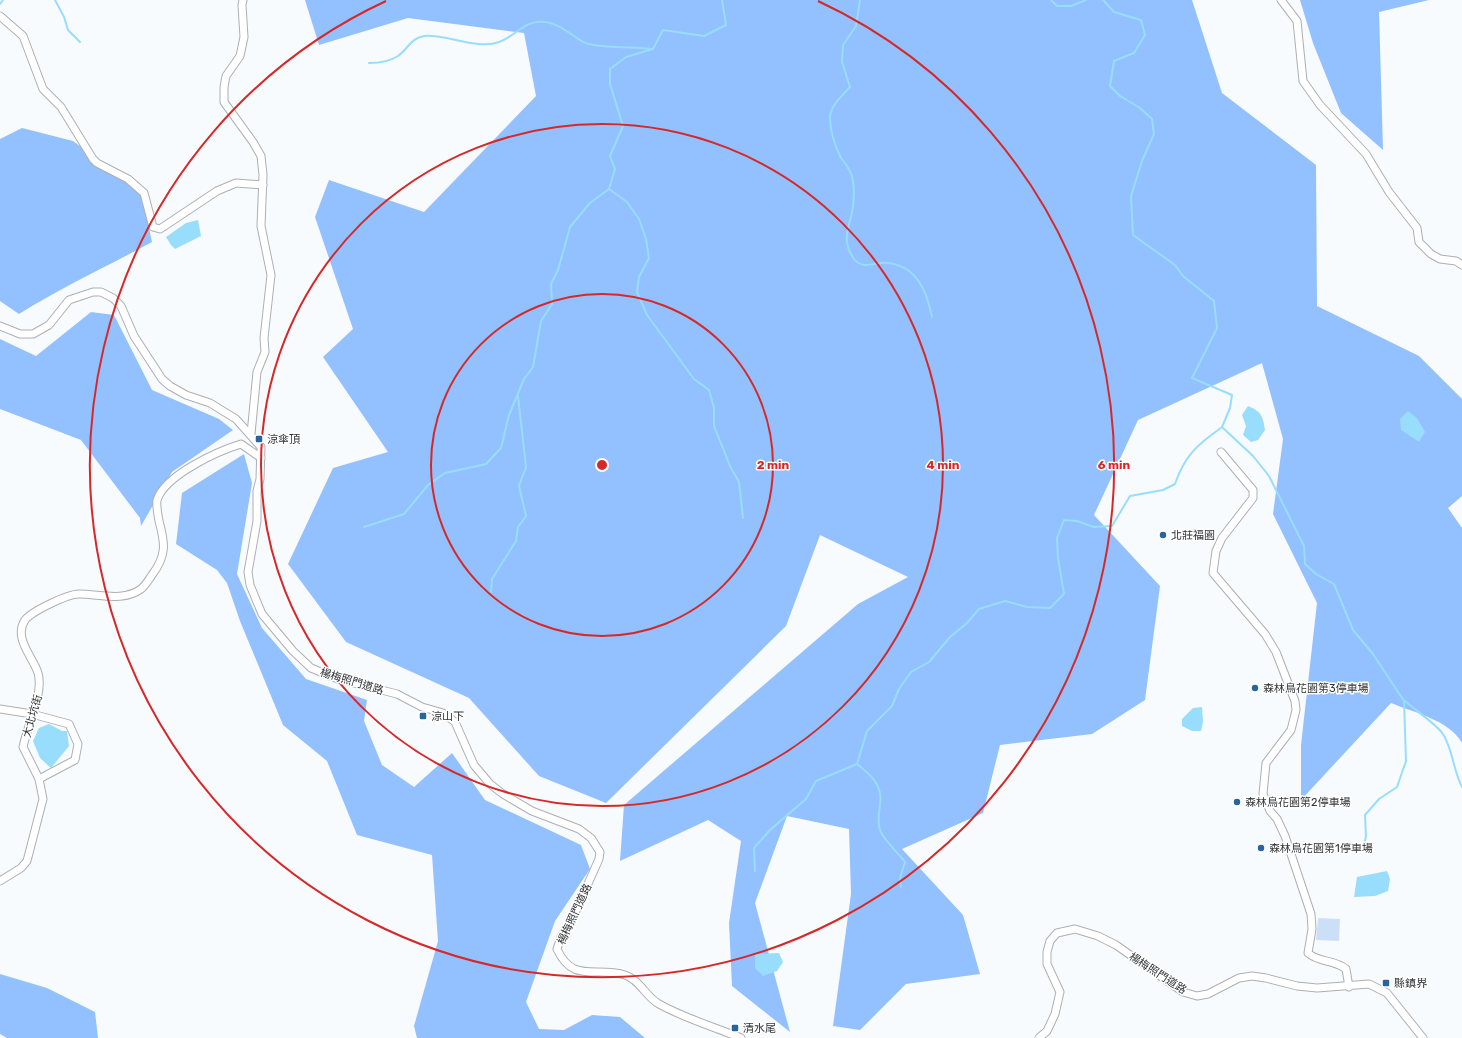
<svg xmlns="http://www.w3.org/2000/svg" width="1462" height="1038" viewBox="0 0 1462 1038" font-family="Rubik,'Noto Sans TC',sans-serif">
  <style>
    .green { fill: #ccdff9 }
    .forest { fill: #93c0fe }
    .water { fill: #98ddfb }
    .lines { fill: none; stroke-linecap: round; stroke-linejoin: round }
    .stream { stroke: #98ddfb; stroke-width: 2 }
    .minor-casing { stroke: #acafb5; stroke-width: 9 }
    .minor { stroke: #fff; stroke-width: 7 }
    .ring { fill: none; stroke: #d62828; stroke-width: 2 }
    .poi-dot { fill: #2a649c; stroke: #fff; stroke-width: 1.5 }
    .labels { text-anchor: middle; stroke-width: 3; stroke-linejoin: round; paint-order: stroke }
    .poi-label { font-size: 11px; fill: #313335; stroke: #fff; text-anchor: start }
    .street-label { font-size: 11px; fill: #313335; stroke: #fff }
    .centre { fill: #d62828; stroke: #fff; stroke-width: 2 }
    .ring-label { font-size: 12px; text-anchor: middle; font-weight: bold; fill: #d62828; stroke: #fff; stroke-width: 3; stroke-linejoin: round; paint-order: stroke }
  </style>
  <rect width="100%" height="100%" fill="#f8fbfe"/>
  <polygon class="green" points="1318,918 1340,919 1339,941 1316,940"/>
  <g class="forest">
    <path d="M 305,0 L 1192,0 L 1222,93 L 1316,165 L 1317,306 L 1419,356 L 1462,399 L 1462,496 L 1448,508 L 1462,528 L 1462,743 C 1449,720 1415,713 1391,703 L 1301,800 L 1301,745 L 1317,603 L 1273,514 L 1283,439 L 1262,363 L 1138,420 L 1094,515 L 1160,586 L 1145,700 L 1092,734 L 1000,745 L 983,813 L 902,849 L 963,915 L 980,974 L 906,984 L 860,1030 L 833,1026 L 851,894 L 849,829 L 787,816 L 755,903 L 790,1032 L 732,986 L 729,923 L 741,841 L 708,820 L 620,861 L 624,805 L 858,604 L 908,577 L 820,535 L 786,626 L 606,803 L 539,776 L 469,698 L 346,642 L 288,564 L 333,468 L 388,452 L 323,357 L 353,329 L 315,217 L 329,180 L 424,212 L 536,96 L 524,33 L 408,18 L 319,45 Z"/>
    <polygon points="1300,0 1429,0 1379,12 1383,150 1341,113 1313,43"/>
    <path d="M 22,128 L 73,141 L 141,191 L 152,242 C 108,266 62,287 19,314 L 0,301 L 0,139 Z"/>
    <polygon points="91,312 114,315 152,390 219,419 233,430 172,472 141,526 140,518 81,440 0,409 0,339 36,356"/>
    <polygon points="244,454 252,483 237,574 262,628 306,679 367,700 364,721 382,765 414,787 452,753 485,800 581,845 590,869 555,921 526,1002 539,1029 564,1030 592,1015 620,1017 645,1038 417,1038 414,1026 438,941 432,855 357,835 327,761 283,725 240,621 227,583 217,570 176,544 182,493"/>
    <polygon points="0,974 47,988 95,1012 98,1038 7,1038 0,1034"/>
  </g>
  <g class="water">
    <polygon points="198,220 201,236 175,249 171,245 166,237 186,223"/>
    <path d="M 1248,406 C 1261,411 1263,416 1265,430 L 1258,440 L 1251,442 L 1243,435 L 1246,426 L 1242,415 Z"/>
    <polygon points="1408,411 1417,418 1425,432 1419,442 1401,430 1400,419"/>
    <polygon points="1202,707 1203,722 1201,731 1192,731 1182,726 1182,719 1193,708"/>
    <polygon points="49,724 62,731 67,731 69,746 51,768 40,758 33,741 39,728"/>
    <polygon points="1387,871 1390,879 1388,891 1375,896 1354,897 1357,877"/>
    <polygon points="779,953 783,962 777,971 763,976 755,968 755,954"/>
  </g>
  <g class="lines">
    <g class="stream">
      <polyline points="55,0 64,17 68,30 80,42"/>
      <path d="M 860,0 L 856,26 L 843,45 L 842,62 L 850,87 C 843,95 830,106 830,117 C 830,130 835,146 841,158 C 845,163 850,170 852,176 C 854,184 854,198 853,207 C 850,227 840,239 854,259 C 863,271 877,261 888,263 C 917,266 927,292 932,317"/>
      <polyline points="1051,0 1057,6 1071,6 1086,0"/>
      <polyline points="1103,0 1114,12 1141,20 1145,35 1134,53 1114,61 1110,86 1120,96 1140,108 1152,119 1154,134 1142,161 1131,196 1133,235 1175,265 1183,276 1214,301 1217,328 1192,378 1232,395 1230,408 1222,427 1253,456 1269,476 1304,546 1305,564 1316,574 1334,584 1353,630 1373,654 1404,701 1406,761 1397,787 1379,799 1365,815 1366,836 1364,845"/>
      <polyline points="0,4 3,0"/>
      <path d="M 369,63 C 379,63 389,62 398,56 C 408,49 411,38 424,36 C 446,34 478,50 499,42 C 516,36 525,19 545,22 C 563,24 577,41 588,44 C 609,48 631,47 652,49"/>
      <polyline points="609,189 627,202 639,219 646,239 649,258 639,277 637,292 647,315 694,379 709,390 714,408 714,426 730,466 739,482 743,518"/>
      <polyline points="364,527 404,514 428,485 445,473 486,464 501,448 509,415 524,379 533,367 541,321 552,304 551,284 558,270 570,227 590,203 609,189 615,169 610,156 623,126 610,84 610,69 626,57 653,49 663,30 704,36 726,25 722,0"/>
      <polyline points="491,592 492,579 516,541 518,527 526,516 519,486 526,467 518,396"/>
      <path d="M 1405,701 C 1414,709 1437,725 1443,734 C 1453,750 1453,770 1462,787"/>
      <path d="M 857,764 C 871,775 883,785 880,805 C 879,815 877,820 880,830 C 882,838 899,854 905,862 L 900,878 L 901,887"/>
      <path d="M 755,871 L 754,848 L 770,830 L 806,799 L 816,781 L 857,764 L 867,731 L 892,706 L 899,689 L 911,672 L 929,662 L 950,637 L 967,623 L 979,609 L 1005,601 L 1027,607 L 1050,608 L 1064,594 L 1058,558 L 1057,538 L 1064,520 L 1077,521 L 1094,527 L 1112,526 L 1130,496 L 1163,490 L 1175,484 C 1185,455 1197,445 1222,427"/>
    </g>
    <g class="minor-casing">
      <g id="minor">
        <polyline points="243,0 242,5 244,37 240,56 226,76 224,87 224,102 253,142 261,156 263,175 261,226 271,275 264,338 265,352 257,372 251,434"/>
        <polyline points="1281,0 1297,21 1303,81 1320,105 1366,154 1389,192 1417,228 1419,242 1431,254 1440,259 1456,261 1462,265"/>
        <polyline points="0,16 23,36 43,89 61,107 93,159 97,163 128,179 144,193 153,227 160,229 217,191 236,183 263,185"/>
        <path d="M 0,326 L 20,334 L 33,334 L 49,325 L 69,300 L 93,292 L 101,292 L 113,298 L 121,306 L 134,336 L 162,379 L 170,386 L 186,395 L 210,403 L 236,419 L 261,447 L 260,479 L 257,491 L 257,521 L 248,572 L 250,585 L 262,614 L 293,651 L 311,668 L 338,679 L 397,694 L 422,707 L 443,713 L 455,722 L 474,765 L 490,784 L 503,794 L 532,811 L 579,829 L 591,838 L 600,852 L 599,859 L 571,922 L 561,937 L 557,949 C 573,984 596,966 625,975 C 640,980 646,997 659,1004 C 684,1018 714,1027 741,1038"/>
        <path d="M 1221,452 L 1253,490 L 1253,498 L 1222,538 L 1216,551 L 1213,573 L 1265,634 L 1276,652 L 1295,701 L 1296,710 L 1291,730 L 1266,763 L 1263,794 L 1270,811 L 1277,819 L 1285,836 L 1311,914 L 1312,929 L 1308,953 C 1319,963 1334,959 1346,969 L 1349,987"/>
        <polyline points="0,709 32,714 69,724 78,744 75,760 39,779"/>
        <path d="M 0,881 L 21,868 L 27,861 L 43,799 L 39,779 L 23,747 C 27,726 44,694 38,673 C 33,657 13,638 25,620 C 32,611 68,594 79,594 C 100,594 123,602 141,589 C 146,585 149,579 152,575 C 167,555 165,543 159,521 C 158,515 156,506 157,500 C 165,475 218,451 241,444 L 261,458"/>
        <polyline points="1039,1038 1047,1031 1055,1014 1060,992 1047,964 1047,952 1050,941 1057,933 1075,929 1098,936 1116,945 1183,992 1197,996 1208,994 1239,978 1252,976 1266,978 1297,986 1317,988 1369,984 1387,993 1423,1038"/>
      </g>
    </g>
    <use href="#minor" class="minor"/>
  </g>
  <g class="ring">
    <circle cx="602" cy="465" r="171"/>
    <circle cx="602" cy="465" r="341"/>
    <path d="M818 1A512 512 0 1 1 386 1"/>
  </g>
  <g class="poi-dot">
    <rect x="255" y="435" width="8" height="8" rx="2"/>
    <circle cx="1163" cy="535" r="4"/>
    <circle cx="1255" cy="688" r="4"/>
    <rect x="419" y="712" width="8" height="8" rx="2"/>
    <circle cx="1237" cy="802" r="4"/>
    <circle cx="1261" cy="848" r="4"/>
    <rect x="1382" y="979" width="8" height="8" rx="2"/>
    <rect x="731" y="1024" width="8" height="8" rx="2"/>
  </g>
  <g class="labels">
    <g class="poi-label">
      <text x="267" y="443">涼傘頂</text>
      <text x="1171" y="539">北莊福園</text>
      <text x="1263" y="692">森林鳥花園第3停車場</text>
      <text x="431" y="720">涼山下</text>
      <text x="1245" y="806">森林鳥花園第2停車場</text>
      <text x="1269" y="852">森林鳥花園第1停車場</text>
      <text x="1394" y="987">縣鎮界</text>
      <text x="743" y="1032">清水尾</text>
    </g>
    <g class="street-label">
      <text transform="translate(352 681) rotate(17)" y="4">楊梅照門道路</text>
      <text transform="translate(32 716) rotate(-74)" y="4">大北坑街</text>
      <text transform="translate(574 914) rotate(-65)" y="4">楊梅照門道路</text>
      <text transform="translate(1158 973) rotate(33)" y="4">楊梅照門道路</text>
    </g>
  </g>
  <circle cx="602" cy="465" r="6" class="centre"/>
  <g class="ring-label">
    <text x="773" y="469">2 min</text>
    <text x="943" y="469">4 min</text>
    <text x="1114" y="469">6 min</text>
  </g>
</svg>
